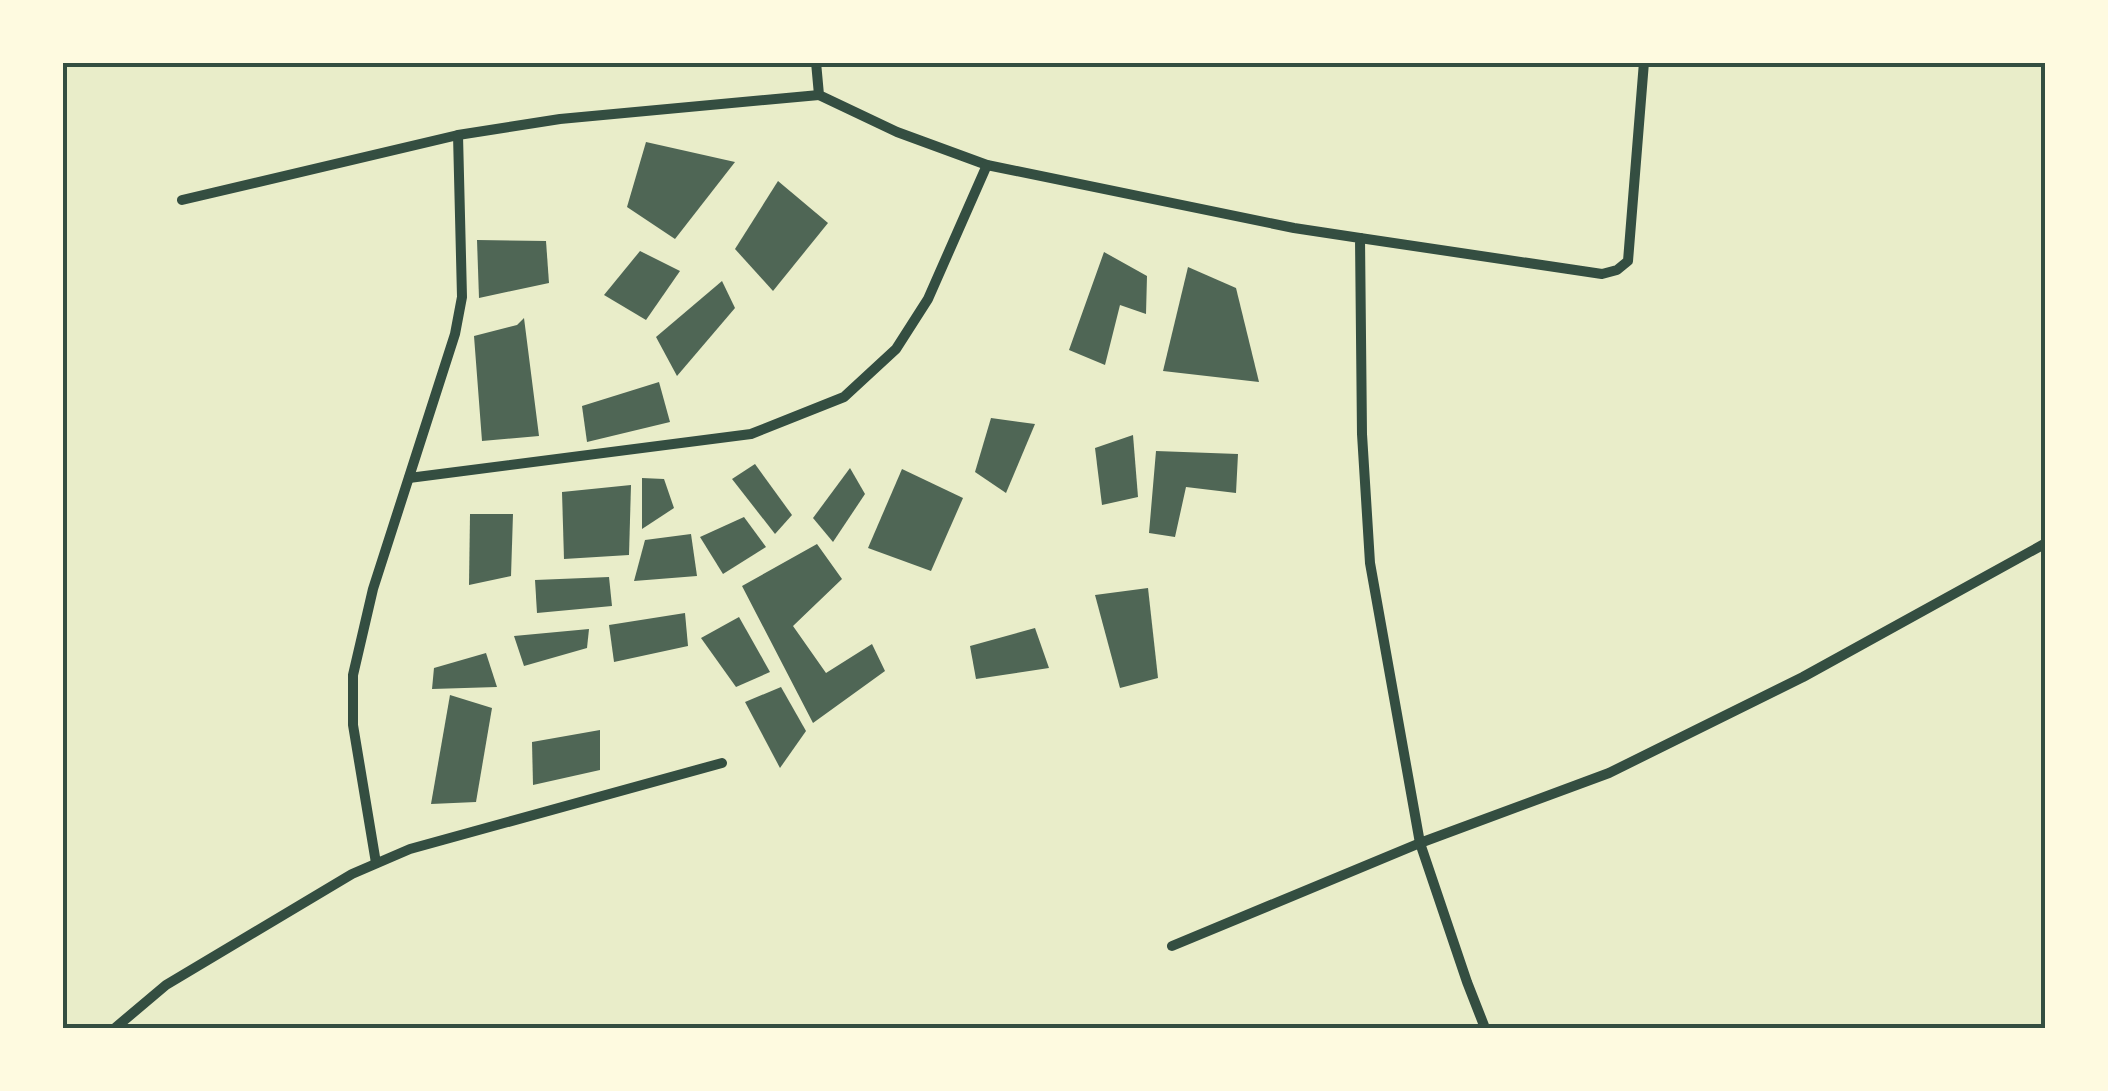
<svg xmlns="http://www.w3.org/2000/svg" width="2108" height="1091" viewBox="0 0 2108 1091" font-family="'Titillium Web',sans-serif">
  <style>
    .building { fill: #4f6655 }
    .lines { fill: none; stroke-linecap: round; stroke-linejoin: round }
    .minor { stroke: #344e41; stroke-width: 10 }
    .neatline { fill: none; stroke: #344e41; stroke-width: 4 }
  </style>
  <rect width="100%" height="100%" fill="#e9edc9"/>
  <g class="building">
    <polygon points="646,142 735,162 675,239 627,207"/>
    <polygon points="778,181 828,223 773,291 735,249"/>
    <polygon points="477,240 546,241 549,283 479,298"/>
    <polygon points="640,251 680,271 646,320 604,295"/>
    <polygon points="1104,252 1147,276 1146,314 1120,305 1105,365 1069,350"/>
    <polygon points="1188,267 1236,288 1259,382 1163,371"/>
    <polygon points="722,281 735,308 677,376 656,337"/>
    <polygon points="524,318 539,436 482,441 474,336 517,325"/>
    <polygon points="659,382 670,422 587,442 582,406"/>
    <polygon points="991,418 1035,424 1006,493 975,472"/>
    <polygon points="1133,435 1138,497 1102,505 1095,448"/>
    <polygon points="1156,451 1238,454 1236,493 1186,487 1175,537 1149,533"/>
    <polygon points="755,464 792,515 775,534 732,479"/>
    <polygon points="850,468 865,494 833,542 813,518"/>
    <polygon points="902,469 963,498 931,571 868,548"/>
    <polygon points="642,478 664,479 674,508 642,529"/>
    <polygon points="631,485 629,555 564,559 562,492"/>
    <polygon points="470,514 513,514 511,576 469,585"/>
    <polygon points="744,517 766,547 723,574 700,537"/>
    <polygon points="691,534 697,576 634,581 645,540"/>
    <polygon points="817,544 842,579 793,626 826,673 872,644 885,671 813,723 742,586"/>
    <polygon points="609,577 612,606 537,613 535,580"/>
    <polygon points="1148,588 1158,678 1120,688 1095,595"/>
    <polygon points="685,613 688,646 614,662 609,625"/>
    <polygon points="739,617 770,672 736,687 701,638"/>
    <polygon points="1035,628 1049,668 976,679 970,646"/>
    <polygon points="589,629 587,648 524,666 514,636"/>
    <polygon points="486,653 497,687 432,689 434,668"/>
    <polygon points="781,687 806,731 780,768 745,702"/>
    <polygon points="450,695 492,708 476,802 431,804"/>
    <polygon points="600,730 600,770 533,785 532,742"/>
  </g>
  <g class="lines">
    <g class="minor">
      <polyline points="816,62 819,95 897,132 987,165 1294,228 1360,238 1362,434 1370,563 1420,843 1467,982 1485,1028"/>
      <polyline points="182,200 458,135 560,119 819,95"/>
      <polyline points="1360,238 1602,274 1617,270 1628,261 1644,62"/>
      <polyline points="409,478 751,434 844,397 896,349 928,299 987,165"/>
      <polyline points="376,863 353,725 353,675 373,589 455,334 462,297 458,135"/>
      <polyline points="1172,946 1420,843 1609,773 1803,677 2046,543"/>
      <polyline points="115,1028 166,985 352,874 410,849 722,763"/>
    </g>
  </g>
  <rect width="2108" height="1091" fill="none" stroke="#fefae0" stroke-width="130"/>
  <rect x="65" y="65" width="1978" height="961" class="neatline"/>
</svg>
